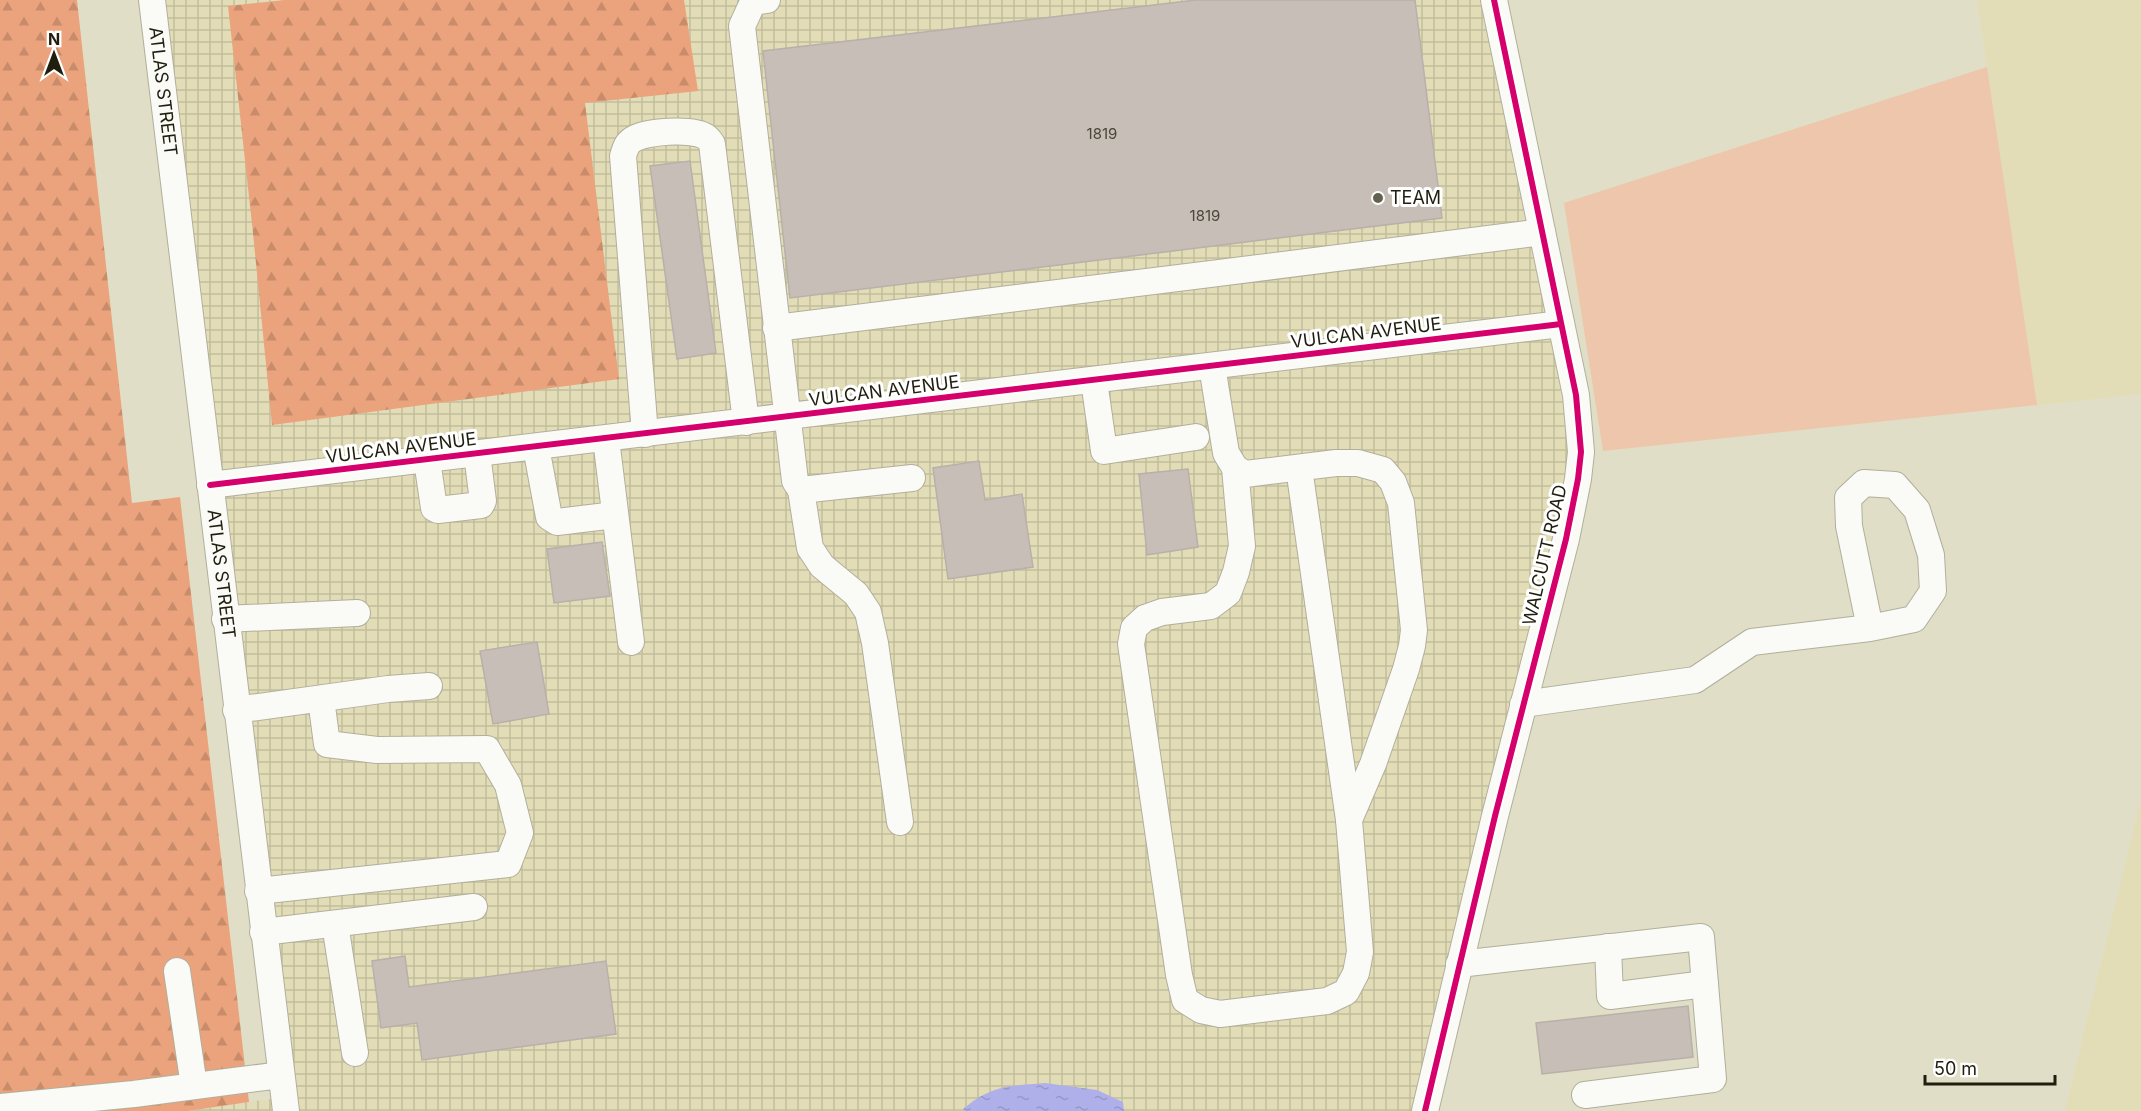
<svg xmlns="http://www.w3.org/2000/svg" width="2141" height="1111" viewBox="0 0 2141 1111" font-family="Inter,sans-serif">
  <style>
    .built { fill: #e2ddb7 }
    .industrial { fill: url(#industrial-grid) }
    .grass { fill: #eec6ac }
    .forest { fill: url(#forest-firs) }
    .water { fill: url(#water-ripples) }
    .building { fill: #c7beb8; stroke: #b8b0a9; stroke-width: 1.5 }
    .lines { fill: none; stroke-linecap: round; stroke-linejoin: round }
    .minor-casing { stroke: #b1af9c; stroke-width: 28 }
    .minor { stroke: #fafaf6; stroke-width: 26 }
    .cycleway-casing { stroke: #fff; stroke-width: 10 }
    .cycleway { stroke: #d6006c; stroke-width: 6 }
    .poi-dot { fill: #63614f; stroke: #fff; stroke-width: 2 }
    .labels { text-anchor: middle; stroke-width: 6; stroke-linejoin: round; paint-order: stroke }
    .number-label { font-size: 15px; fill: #4a4639 }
    .street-label { font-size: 18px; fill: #201e0f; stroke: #fff }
    .poi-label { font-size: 18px; fill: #201e0f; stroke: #fff; text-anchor: start }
  </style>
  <defs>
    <pattern id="industrial-grid" width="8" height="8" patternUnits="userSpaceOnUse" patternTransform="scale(1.5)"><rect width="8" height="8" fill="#e2ddb7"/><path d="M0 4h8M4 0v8" fill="none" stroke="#c2bd9c"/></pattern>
    <pattern id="forest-firs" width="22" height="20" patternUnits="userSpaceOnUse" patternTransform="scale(1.5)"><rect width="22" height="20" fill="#eaa37c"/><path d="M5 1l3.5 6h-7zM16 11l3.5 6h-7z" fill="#c88c6a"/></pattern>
    <pattern id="water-ripples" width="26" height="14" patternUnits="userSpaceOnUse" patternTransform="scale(1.5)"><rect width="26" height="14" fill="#afb0ea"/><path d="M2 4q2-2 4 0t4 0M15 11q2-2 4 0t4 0" fill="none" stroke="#9697c8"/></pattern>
  </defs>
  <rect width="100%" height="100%" fill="#e0dec6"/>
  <g class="built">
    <polygon points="1977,0 2141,0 2141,394 2037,405"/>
    <polygon points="2141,800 2141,1111 2065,1111"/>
  </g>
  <polygon class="industrial" points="152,0 1494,0 1579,428 1425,1111 188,1111 283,1097"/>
  <polygon class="grass" points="1987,67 2037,405 1603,451 1564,203"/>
  <g class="forest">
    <polygon points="0,0 77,0 132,503 180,497 249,1102 188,1111 0,1111"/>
    <polygon points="285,0 684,0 698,91 585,103 619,379 272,425 253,233 228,6"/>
  </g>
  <path class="water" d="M 1045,1083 L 1097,1090 L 1123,1102 L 1124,1111 L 964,1111 L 963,1109 C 992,1085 1009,1086 1045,1083 Z"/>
  <g class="building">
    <polygon points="1196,0 1415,0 1442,218 790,298 763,51"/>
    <polygon points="690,161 716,353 677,359 650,166"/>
    <polygon points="979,461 985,500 1022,494 1033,567 948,579 933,468"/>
    <polygon points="1188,469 1198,547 1147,555 1139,474"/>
    <polygon points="602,542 610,596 554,603 547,549"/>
    <polygon points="537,642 549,714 493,724 480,651"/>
    <polygon points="405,956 409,987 606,961 616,1034 422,1060 417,1023 381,1028 372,961"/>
    <polygon points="1688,1006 1693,1057 1542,1074 1536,1023"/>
  </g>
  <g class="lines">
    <g class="minor-casing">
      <g id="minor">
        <path id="s1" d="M 152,0 L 286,1111"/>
        <polyline points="767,0 753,2 742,26 795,481 801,490 912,478"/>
        <path d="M 776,328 C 1031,295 1287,266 1542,232"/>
        <polyline points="1212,366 1226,453 1235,468 1245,474 1336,463 1358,463 1383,470 1393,482 1401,503 1414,630 1412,646 1406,669 1373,764 1349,820 1360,952 1356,973 1346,992 1327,1001 1220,1014 1201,1010 1185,1000 1179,975 1131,644 1134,628 1145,618 1162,612 1211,606 1228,593 1236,572 1242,546 1235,468"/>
        <polyline points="1094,381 1104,451 1196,437"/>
        <path d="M 645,434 L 623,156 C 625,150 626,144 632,140 C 644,131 693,128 706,137 C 708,138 710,141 712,144 L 746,422"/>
        <polyline points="606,439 631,642"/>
        <polyline points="536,447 549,517 557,522 615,515"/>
        <polyline points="427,460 434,508 438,510 481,505 483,501 477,454"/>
        <polyline points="1299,468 1349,820"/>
        <polyline points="210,485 1561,324"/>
        <polyline points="801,490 810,548 822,566 856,594 868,612 875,643 900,822"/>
        <polyline points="225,619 357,613"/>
        <polyline points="1523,704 1695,680 1752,642 1870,628 1914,619 1933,591 1931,555 1917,510 1895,485 1864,483 1848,498 1849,526 1870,628"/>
        <polyline points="236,710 388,689 429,686"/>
        <polyline points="258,891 508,864 520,833 508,785 487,749 377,750 327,744 321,699"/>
        <polyline points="335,924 355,1053"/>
        <polyline points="263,932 474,907"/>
        <polyline points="1608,947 1610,996 1705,984"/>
        <polyline points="1459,964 1701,937 1713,1079 1585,1095"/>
        <polyline points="177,971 194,1086"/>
        <polyline points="0,1107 134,1094 281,1075"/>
        <polyline points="1425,1111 1495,816 1566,539 1578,479 1581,452 1576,395 1494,0"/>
      </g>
    </g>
    <use href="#minor" class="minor"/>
    <g class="cycleway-casing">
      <g id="cycleway">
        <polyline points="210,485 1561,324"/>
        <polyline points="1425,1111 1495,816 1566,539 1578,479 1581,452 1576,395 1494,0"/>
      </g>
    </g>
    <use href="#cycleway" class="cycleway"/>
  </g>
  <circle class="poi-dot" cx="1378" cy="198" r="6"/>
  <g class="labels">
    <g class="number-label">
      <text x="1102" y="139">1819</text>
      <text x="1205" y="221">1819</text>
    </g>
    <g class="street-label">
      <text dy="6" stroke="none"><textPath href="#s1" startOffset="92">ATLAS STREET</textPath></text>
      <text transform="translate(1366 333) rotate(-7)" y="6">VULCAN AVENUE</text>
      <text transform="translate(884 391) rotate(-7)" y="6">VULCAN AVENUE</text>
      <text transform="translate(401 448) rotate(-7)" y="6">VULCAN AVENUE</text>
      <text transform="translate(1545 555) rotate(-77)" y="6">WALCUTT ROAD</text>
      <text dy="6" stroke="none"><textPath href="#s1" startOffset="578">ATLAS STREET</textPath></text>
    </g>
    <g class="poi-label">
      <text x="1390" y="204">TEAM</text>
    </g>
  </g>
  <g transform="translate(54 54)" stroke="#ffffff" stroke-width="4.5" paint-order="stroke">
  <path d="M0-4.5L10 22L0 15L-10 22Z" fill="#201e0f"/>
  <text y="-9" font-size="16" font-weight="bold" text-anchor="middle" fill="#201e0f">N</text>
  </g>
  <path d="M1925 1075v9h130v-9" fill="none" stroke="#201e0f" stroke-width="3"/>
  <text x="1934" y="1075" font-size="18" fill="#201e0f" stroke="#ffffff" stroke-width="4.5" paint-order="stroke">50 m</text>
</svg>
